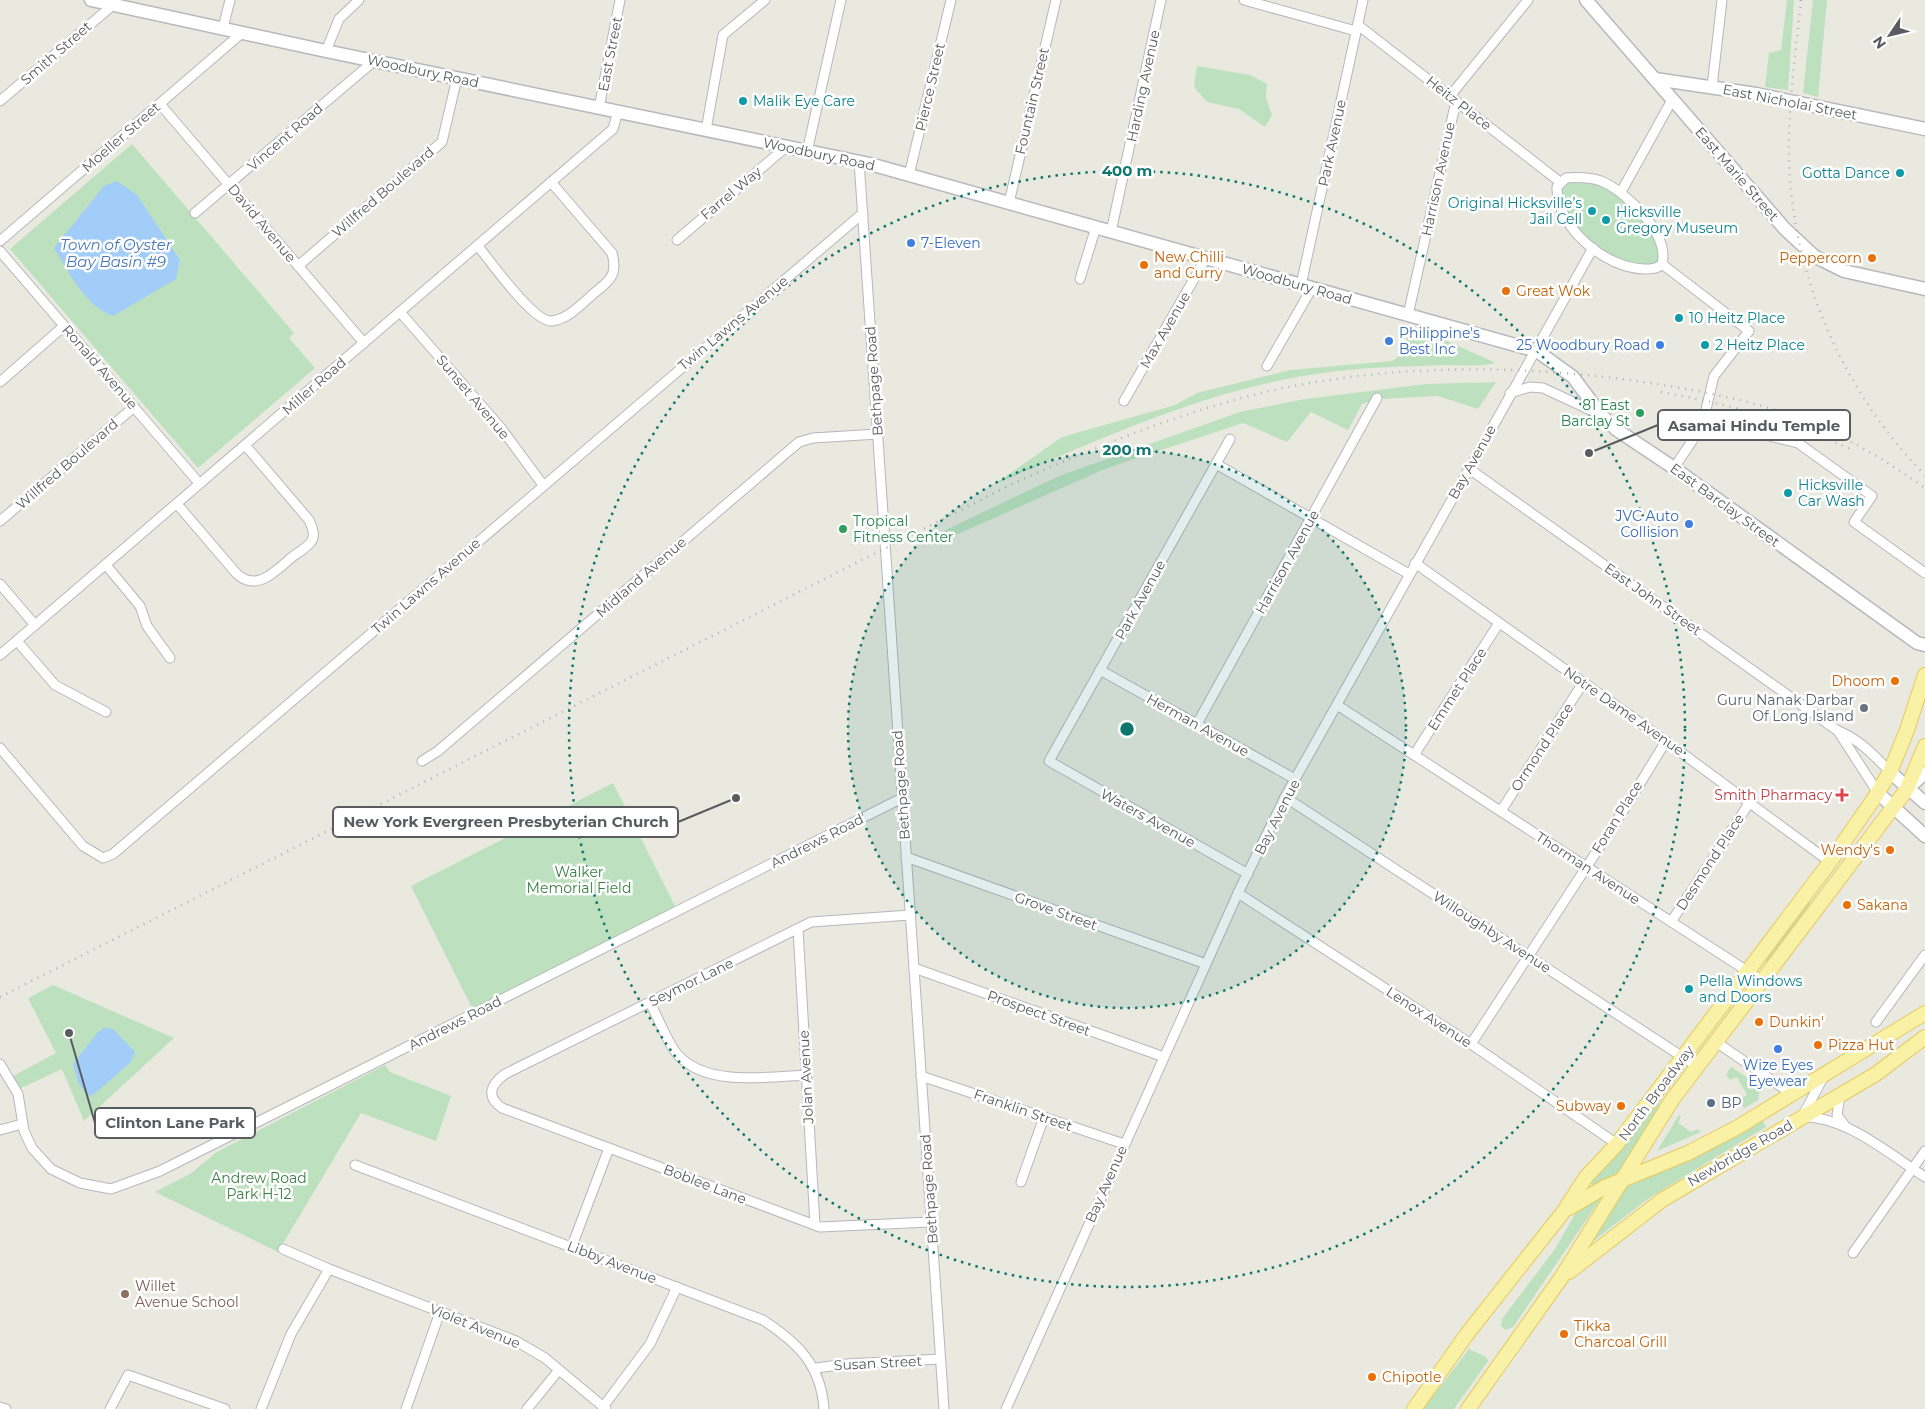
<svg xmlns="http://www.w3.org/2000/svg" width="1925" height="1409" viewBox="0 0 1925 1409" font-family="Montserrat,sans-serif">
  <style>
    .green { fill: #bde1bf }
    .water { fill: #a2cdf8 }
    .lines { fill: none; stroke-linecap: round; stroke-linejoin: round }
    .street-casing { stroke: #b5b7bc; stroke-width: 11 }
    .secondary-casing { stroke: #b5b8be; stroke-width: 15 }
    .primary-casing { stroke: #e6c95d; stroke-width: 16 }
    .street { stroke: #fff; stroke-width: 9 }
    .secondary { stroke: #fff; stroke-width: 12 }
    .primary { stroke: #f9f1a6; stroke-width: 14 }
    .rail { stroke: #b0b1b1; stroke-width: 2.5; stroke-dasharray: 1 6; stroke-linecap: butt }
    .ring { fill: none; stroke: #0f766e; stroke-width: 2.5; stroke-dasharray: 2.5 5 }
    .culture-dot { fill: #0f9aa8; stroke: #fff; stroke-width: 2 }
    .shop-dot { fill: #3f7fe0; stroke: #fff; stroke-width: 2 }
    .food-dot { fill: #e8710a; stroke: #fff; stroke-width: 2 }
    .leisure-dot { fill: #2e9e5b; stroke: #fff; stroke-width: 2 }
    .worship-dot { fill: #6b7280; stroke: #fff; stroke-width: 2 }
    .health-dot { fill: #e0444e; stroke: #fff; stroke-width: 2 }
    .service-dot { fill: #5c6f8a; stroke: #fff; stroke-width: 2 }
    .education-dot { fill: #8d6e63; stroke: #fff; stroke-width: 2 }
    .labels { text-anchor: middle; stroke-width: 5; stroke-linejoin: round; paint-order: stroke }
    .street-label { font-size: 14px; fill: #585b60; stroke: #fff }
    .culture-label { font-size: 14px; fill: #0d838f; stroke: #fff; text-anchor: start }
    .shop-label { font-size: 14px; fill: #366cbe; stroke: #fff; text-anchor: start }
    .food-label { font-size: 14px; fill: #c56008; stroke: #fff; text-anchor: start }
    .leisure-label { font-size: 14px; fill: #27864d; stroke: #fff; text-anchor: end }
    .worship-label { font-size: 14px; fill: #5b616d; stroke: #fff; text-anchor: end }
    .health-label { font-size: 14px; fill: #be3a42; stroke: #fff; text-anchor: end }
    .park-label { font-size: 14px; fill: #397e41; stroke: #fff }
    .service-label { font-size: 14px; fill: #4e5e75; stroke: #fff; text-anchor: start }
    .education-label { font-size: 14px; fill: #785e54; stroke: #fff; text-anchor: start }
    .water-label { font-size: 15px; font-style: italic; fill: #4777b9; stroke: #fff }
    .centre { fill: #0f766e; stroke: #fff; stroke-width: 2.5 }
    .ring-label { font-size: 15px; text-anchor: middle; font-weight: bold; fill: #0f766e; stroke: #fff; stroke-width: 5; stroke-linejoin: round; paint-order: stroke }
    .leader { fill: none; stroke: #585b60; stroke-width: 2 }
    .callout-dot { fill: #585b60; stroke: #fff; stroke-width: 2 }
    .callout { fill: #fff; stroke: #585b60; stroke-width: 2 }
    .callout-label { font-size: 15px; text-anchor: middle; font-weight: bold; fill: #585b60 }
  </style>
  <rect width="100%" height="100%" fill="#eae9df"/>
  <g class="green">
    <polygon points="1787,0 1794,0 1788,90 1765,87 1769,53 1781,50"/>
    <polygon points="1813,0 1827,0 1818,97 1803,93"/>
    <polygon points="1197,66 1250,75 1267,84 1266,98 1272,115 1265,127 1239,109 1207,102 1194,87"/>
    <polygon points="132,144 294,333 289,338 315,368 198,468 10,249"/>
    <polygon points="1567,181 1601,183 1629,200 1658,240 1661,263 1652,267 1619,261 1589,242 1565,213 1561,183"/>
    <path d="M 1410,332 L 1447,341 L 1496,363 C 1478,367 1461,365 1443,365 C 1403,367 1361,367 1322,373 C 1207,389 1101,439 995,484 L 1062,437 L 1175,405 L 1197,393 L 1290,370 L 1392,361 L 1398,357 Z"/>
    <polygon points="1496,382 1478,409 1438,396 1380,399 1362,404 1348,430 1311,412 1287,442 1243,423 1107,468 933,545 935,535 1059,476 1240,412 1305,399 1426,384"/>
    <polygon points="613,783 678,912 472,1008 411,886"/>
    <polygon points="1808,899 1811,901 1805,914 1768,962 1765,961 1764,959"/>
    <polygon points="53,985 174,1038 84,1121 62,1069 19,1089 13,1076 56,1053 28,998"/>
    <polygon points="385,1065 390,1072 451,1096 436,1141 361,1113 278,1252 155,1192 190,1174 217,1152"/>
    <polygon points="1731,1067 1757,1084 1760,1089 1758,1100 1744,1108 1739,1100 1747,1095 1737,1077 1730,1080 1726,1075"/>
    <polygon points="1659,1095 1662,1098 1652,1123 1616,1175 1593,1185 1591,1183"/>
    <polygon points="1679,1115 1681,1117 1678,1123 1691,1132 1698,1129 1701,1132 1657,1151"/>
    <polygon points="1761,1121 1764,1122 1766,1127 1649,1198 1592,1242 1589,1239 1623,1184"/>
    <polygon points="1600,1195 1602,1197 1513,1327 1506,1330 1501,1326 1502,1319 1555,1249 1578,1209"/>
    <polygon points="1469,1349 1486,1357 1488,1361 1454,1409 1423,1409"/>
  </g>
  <g class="water">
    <path d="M 117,181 L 137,195 L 180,260 L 176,279 L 113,316 C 85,306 68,271 54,248 L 104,186 Z"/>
    <polygon points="105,1028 113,1029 135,1052 131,1062 94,1094 88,1096 78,1082 73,1064 98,1032"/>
  </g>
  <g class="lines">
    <g class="street-casing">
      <g id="street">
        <polyline points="1244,0 1356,31"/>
        <polyline points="1358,25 1560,182"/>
        <polyline points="223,28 230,0"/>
        <polyline points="326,51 339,19 359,0"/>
        <polyline points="1712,87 1722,0"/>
        <polyline points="1450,96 1528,0"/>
        <polyline points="0,101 113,5"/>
        <polyline points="160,104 364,343"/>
        <polyline points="599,108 620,0"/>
        <polyline points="706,130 723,35 765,0"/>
        <polyline points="807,152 841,0"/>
        <polyline points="859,161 944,1409"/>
        <polyline points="909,175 951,0"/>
        <path d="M 1566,178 C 1578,177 1589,177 1601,181 C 1626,191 1670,234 1662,264 C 1657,269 1651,269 1644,269 C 1605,268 1556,227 1557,187 Z"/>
        <polyline points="1621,192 1672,100"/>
        <polyline points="1009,203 1056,0"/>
        <polyline points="195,213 374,61"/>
        <polyline points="1111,232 1161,0"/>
        <polyline points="677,240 786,147"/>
        <polyline points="0,241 243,32"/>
        <path d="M 478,246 C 490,261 534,323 552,321 C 568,319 582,304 593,294 C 610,281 618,275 612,253 L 551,182"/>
        <polyline points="0,251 199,483"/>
        <polyline points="1662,264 1749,331 1714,376 1702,426 1674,468"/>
        <polyline points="298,266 442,142 457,78"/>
        <polyline points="1080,279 1096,227"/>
        <polyline points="1301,285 1363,0"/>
        <polyline points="400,312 501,428 543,485"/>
        <polyline points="1408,315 1456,101"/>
        <polyline points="1267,366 1312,288"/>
        <polyline points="0,382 64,326"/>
        <polyline points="1510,393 1530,387 1543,388 1601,415"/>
        <polyline points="1124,401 1206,258"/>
        <polyline points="1705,420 1798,443 1872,496 1854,522 1925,573"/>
        <polyline points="1230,439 1049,761 1248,874"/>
        <polyline points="1216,464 1409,574"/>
        <path d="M 1468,468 L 1838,731 C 1859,739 1875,756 1890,772"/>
        <path d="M 177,504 L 236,573 C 256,593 276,571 292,557 C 298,553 306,548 311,542 C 316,535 312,527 309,520 L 245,445"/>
        <polyline points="0,521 134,407"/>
        <polyline points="1415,563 1656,734 1830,862"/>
        <polyline points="106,565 140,606 147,626 170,658"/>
        <polyline points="0,584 35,625"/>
        <polyline points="17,641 55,685 106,712"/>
        <polyline points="0,655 613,129 618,111"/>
        <polyline points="1100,670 1295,779"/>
        <polyline points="1337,705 1761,980"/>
        <polyline points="1197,724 1377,398"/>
        <polyline points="1838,731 1878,793"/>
        <polyline points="0,748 83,846 103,858 113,854 863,213"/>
        <polyline points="1414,755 1499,623"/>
        <polyline points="422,761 438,751 799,442 813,438 878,434"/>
        <polyline points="1285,797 1698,1067"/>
        <polyline points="1501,811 1583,683"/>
        <polyline points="906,857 1206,964"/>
        <polyline points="1238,893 1471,1044 1617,1144"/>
        <path d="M 910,915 L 811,922 L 505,1074 C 490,1085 486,1097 502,1108 L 820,1227 L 931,1222"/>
        <polyline points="1671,922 1750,802"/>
        <polyline points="798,929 815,1225"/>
        <polyline points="914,968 1164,1057"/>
        <path d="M 650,1003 C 658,1017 667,1042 677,1054 C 705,1087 768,1077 806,1075"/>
        <polyline points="1876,1022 1925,955"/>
        <polyline points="1716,1042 1792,1094"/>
        <polyline points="1471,1044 1625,808 1666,741"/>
        <polyline points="0,1064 18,1094 24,1131 32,1148 51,1169 80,1183 111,1189 160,1171 902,798"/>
        <polyline points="921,1076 1124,1144"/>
        <path d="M 1824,1076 L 1802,1117 C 1846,1116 1889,1154 1925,1177"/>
        <polyline points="1840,1095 1837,1115 1845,1126"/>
        <polyline points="0,1130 22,1124"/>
        <path d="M 355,1165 L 763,1320 C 798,1343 821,1365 824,1409"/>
        <polyline points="1021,1182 1044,1117"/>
        <polyline points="572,1246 609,1148"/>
        <polyline points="283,1249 329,1269 516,1341 545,1358 606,1409"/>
        <polyline points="1853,1253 1925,1151"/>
        <polyline points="816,1368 847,1364 940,1359"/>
        <polyline points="0,1407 6,1409"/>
        <polyline points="603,1407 650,1344 677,1287"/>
        <polyline points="110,1409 128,1375 225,1409"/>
        <polyline points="261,1409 291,1334 329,1269"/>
        <polyline points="406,1409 440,1312"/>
        <polyline points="527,1409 559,1370"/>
        <polyline points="1006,1409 1238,893 1285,797 1593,248"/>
      </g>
    </g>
    <g class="secondary-casing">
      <g id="secondary">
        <polyline points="91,0 326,51 870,164 1537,351 1573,377 1602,416 1617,430 1674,468 1917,643 1925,645"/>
        <polyline points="1586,0 1785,229 1814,256 1844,271 1925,289"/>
        <polyline points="1655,79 1756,94 1925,129"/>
        <polyline points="1890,772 1925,803"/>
        <polyline points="1907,789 1925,773"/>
        <polyline points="1878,793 1925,836"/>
      </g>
    </g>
    <g class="primary-casing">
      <g id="primary">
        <polyline points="1569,1208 1605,1187 1688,1153 1738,1127 1925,1013"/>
        <polyline points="1569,1272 1662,1200 1876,1074 1925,1037"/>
        <polyline points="1414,1409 1467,1334 1564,1211 1586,1177 1617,1144 1683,1057 1830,862 1873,800 1890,772 1907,730 1925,675"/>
        <polyline points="1468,1409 1561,1278 1672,1100 1907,789 1925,746"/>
      </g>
    </g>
    <use href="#street" class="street"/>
    <use href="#secondary" class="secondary"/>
    <use href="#primary" class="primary"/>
    <g class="rail">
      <path d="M 1801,0 C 1796,52 1788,103 1789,155 C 1791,273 1842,391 1925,475"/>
      <path d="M 1661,392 C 1728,404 1792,421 1854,451"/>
      <path d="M 0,997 L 1012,484 C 1088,450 1164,419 1245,397 C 1376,363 1517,363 1650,383 C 1702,391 1755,401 1804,420 C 1847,437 1887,461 1925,488"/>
    </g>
  </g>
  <circle cx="1127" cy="729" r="279" fill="#0f766e" fill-opacity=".12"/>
  <g class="ring">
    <circle cx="1127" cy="729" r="279"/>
    <circle cx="1127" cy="729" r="558"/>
  </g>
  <g class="culture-dot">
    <circle cx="743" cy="101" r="5"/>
    <circle cx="1900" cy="173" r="5"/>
    <circle cx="1592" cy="211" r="5"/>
    <circle cx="1606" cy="220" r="5"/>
    <circle cx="1679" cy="318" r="5"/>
    <circle cx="1705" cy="345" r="5"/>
    <circle cx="1788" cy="493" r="5"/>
    <circle cx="1689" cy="989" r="5"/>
  </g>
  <g class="shop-dot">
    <circle cx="911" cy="243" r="5"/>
    <circle cx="1389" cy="341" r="5"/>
    <circle cx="1660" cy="345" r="5"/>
    <circle cx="1689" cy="524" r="5"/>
    <circle cx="1778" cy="1049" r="5"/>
  </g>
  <g class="food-dot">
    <circle cx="1872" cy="258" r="5"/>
    <circle cx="1144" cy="265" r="5"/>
    <circle cx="1506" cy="291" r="5"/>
    <circle cx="1895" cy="681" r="5"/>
    <circle cx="1890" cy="850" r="5"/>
    <circle cx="1847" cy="905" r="5"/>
    <circle cx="1759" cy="1022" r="5"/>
    <circle cx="1818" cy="1045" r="5"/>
    <circle cx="1621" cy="1106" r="5"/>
    <circle cx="1564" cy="1334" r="5"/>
    <circle cx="1372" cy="1377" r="5"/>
  </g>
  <g class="leisure-dot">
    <circle cx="1640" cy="413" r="5"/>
    <circle cx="843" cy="529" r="5"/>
  </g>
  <circle class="worship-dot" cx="1864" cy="708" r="5"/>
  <path class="health-dot" d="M1839.5 787.5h5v5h5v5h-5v5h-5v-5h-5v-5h5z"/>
  <circle class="service-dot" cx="1711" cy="1103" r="5"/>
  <circle class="education-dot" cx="125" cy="1294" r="5"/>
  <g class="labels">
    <g class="street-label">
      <text transform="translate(56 53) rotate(-41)" y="5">Smith Street</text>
      <text transform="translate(610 54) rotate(-79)" y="5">East Street</text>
      <text transform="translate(423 71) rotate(12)" y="5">Woodbury Road</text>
      <text transform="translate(1143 86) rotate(-78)" y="5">Harding Avenue</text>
      <text transform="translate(930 87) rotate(-77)" y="5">Pierce Street</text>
      <text transform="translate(1032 101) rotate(-77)" y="5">Fountain Street</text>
      <text transform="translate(1790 102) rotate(11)" y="5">East Nicholai Street</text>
      <text transform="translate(1459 103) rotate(38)" y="5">Heitz Place</text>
      <text transform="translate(121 137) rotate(-41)" y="5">Moeller Street</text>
      <text transform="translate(285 137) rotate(-41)" y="5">Vincent Road</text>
      <text transform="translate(1332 143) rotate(-78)" y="5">Park Avenue</text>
      <text transform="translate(819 154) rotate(12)" y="5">Woodbury Road</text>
      <text transform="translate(1737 174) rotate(49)" y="5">East Marie Street</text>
      <text transform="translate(1438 179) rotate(-78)" y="5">Harrison Avenue</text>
      <text transform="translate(383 192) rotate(-41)" y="5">Willfred Boulevard</text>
      <text transform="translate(731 193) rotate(-40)" y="5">Farrel Way</text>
      <text transform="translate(262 223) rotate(50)" y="5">David Avenue</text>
      <text transform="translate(1297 284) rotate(16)" y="5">Woodbury Road</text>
      <text transform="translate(733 323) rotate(-40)" y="5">Twin Lawns Avenue</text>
      <text transform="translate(1165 330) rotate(-60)" y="5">Max Avenue</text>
      <text transform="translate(100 367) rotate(49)" y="5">Ronald Avenue</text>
      <text transform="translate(874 381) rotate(-94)" y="5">Bethpage Road</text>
      <text transform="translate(314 386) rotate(-41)" y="5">Miller Road</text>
      <text transform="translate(473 397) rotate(50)" y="5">Sunset Avenue</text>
      <text transform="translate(1472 462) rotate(-61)" y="5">Bay Avenue</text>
      <text transform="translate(67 464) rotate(-41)" y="5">Willfred Boulevard</text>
      <text transform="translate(1725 505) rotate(36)" y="5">East Barclay Street</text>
      <text transform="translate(1287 562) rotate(-61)" y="5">Harrison Avenue</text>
      <text transform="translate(641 577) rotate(-41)" y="5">Midland Avenue</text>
      <text transform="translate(426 586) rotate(-41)" y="5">Twin Lawns Avenue</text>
      <text transform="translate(1653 599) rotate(35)" y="5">East John Street</text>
      <text transform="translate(1140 600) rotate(-61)" y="5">Park Avenue</text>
      <text transform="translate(1457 689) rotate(-57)" y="5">Emmet Place</text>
      <text transform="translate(1624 711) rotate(35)" y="5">Notre Dame Avenue</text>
      <text transform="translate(1198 725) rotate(29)" y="5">Herman Avenue</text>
      <text transform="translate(1542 747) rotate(-57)" y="5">Ormond Place</text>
      <text transform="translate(901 785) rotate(-94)" y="5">Bethpage Road</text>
      <text transform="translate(1277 817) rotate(-63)" y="5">Bay Avenue</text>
      <text transform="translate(1617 817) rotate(-58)" y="5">Foran Place</text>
      <text transform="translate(1148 818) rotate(29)" y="5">Waters Avenue</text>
      <text transform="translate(817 841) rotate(-27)" y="5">Andrews Road</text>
      <text transform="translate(1710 862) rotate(-57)" y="5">Desmond Place</text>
      <text transform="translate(1588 868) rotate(33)" y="5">Thorman Avenue</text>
      <text transform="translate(1056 911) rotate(20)" y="5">Grove Street</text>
      <text transform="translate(1492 932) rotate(33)" y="5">Willoughby Avenue</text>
      <text transform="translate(691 982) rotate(-26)" y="5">Seymor Lane</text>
      <text transform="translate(1039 1013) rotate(20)" y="5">Prospect Street</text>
      <text transform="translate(1429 1017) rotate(33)" y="5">Lenox Avenue</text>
      <text transform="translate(455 1023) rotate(-27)" y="5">Andrews Road</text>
      <text transform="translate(806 1077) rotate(-93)" y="5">Jolan Avenue</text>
      <text transform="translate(1656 1093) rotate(-53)" y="5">North Broadway</text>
      <text transform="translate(1023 1110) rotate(19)" y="5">Franklin Street</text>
      <text transform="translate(1740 1153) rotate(-30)" y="5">Newbridge Road</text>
      <text transform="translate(705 1184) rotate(21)" y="5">Boblee Lane</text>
      <text transform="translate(1106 1184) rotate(-66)" y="5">Bay Avenue</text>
      <text transform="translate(929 1189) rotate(-94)" y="5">Bethpage Road</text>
      <text transform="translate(612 1262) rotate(21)" y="5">Libby Avenue</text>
      <text transform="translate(475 1326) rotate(22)" y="5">Violet Avenue</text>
      <text transform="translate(878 1363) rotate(-3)" y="5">Susan Street</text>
    </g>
    <g class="culture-label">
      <text x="753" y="106">Malik Eye Care</text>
      <text x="1890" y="178" text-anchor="end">Gotta Dance</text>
      <text x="1582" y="208" text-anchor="end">Original Hicksville’s<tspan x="1582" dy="16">Jail Cell</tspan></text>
      <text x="1616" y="217">Hicksville<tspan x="1616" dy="16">Gregory Museum</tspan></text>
      <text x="1689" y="323">10 Heitz Place</text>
      <text x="1715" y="350">2 Heitz Place</text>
      <text x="1798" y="490">Hicksville<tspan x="1798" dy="16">Car Wash</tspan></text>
      <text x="1699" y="986">Pella Windows<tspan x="1699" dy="16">and Doors</tspan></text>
    </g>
    <g class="shop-label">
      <text x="921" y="248">7-Eleven</text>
      <text x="1399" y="338">Philippine's<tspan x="1399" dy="16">Best Inc</tspan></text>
      <text x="1650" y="350" text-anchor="end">25 Woodbury Road</text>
      <text x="1679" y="521" text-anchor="end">JVC Auto<tspan x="1679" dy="16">Collision</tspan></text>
      <text x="1778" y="1070" text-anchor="middle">Wize Eyes<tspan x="1778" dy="16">Eyewear</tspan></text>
    </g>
    <g class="food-label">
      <text x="1154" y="262">New Chilli<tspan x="1154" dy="16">and Curry</tspan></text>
      <text x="1862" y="263" text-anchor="end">Peppercorn</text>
      <text x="1516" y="296">Great Wok</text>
      <text x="1885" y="686" text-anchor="end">Dhoom</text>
      <text x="1880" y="855" text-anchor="end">Wendy's</text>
      <text x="1857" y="910">Sakana</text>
      <text x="1769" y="1027">Dunkin'</text>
      <text x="1828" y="1050">Pizza Hut</text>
      <text x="1611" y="1111" text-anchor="end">Subway</text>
      <text x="1574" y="1331">Tikka<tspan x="1574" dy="16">Charcoal Grill</tspan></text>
      <text x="1382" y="1382">Chipotle</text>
    </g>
    <g class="leisure-label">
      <text x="1630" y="410">81 East<tspan x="1630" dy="16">Barclay St</tspan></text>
      <text x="853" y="526" text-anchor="start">Tropical<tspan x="853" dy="16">Fitness Center</tspan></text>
    </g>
    <g class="worship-label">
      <text x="1854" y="705">Guru Nanak Darbar<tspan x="1854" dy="16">Of Long Island</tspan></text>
    </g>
    <g class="health-label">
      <text x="1832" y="800">Smith Pharmacy</text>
    </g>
    <g class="park-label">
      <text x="579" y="877">Walker<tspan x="579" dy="16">Memorial Field</tspan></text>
      <text x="259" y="1183">Andrew Road<tspan x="259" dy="16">Park H-12</tspan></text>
    </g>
    <g class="service-label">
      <text x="1721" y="1108">BP</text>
    </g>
    <g class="education-label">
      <text x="135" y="1291">Willet<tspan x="135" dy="16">Avenue School</tspan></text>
    </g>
    <g class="water-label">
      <text x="116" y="250">Town of Oyster<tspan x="116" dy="17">Bay Basin #9</tspan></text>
    </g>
  </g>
  <circle cx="1127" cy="729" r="8" class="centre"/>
  <g class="ring-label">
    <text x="1127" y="176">400 m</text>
    <text x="1127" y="455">200 m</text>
  </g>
  <path class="leader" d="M1589 453L1658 425M736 798L678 822M69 1033L95 1123"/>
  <g class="callout-dot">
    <circle cx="1589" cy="453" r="5"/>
    <circle cx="736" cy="798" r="5"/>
    <circle cx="69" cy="1033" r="5"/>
  </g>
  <g class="callout">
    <rect x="1658" y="410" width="192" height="30" rx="5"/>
    <rect x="333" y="807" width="345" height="30" rx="5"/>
    <rect x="95" y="1108" width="160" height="30" rx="5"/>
  </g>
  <g class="callout-label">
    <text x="1754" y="431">Asamai Hindu Temple</text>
    <text x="506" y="827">New York Evergreen Presbyterian Church</text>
    <text x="175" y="1128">Clinton Lane Park</text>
  </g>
  <g transform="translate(1890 35) rotate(235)" stroke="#ffffff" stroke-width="4" paint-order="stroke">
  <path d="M0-4L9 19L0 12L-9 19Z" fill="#585b60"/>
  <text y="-8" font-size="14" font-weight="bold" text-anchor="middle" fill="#585b60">N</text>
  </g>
</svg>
